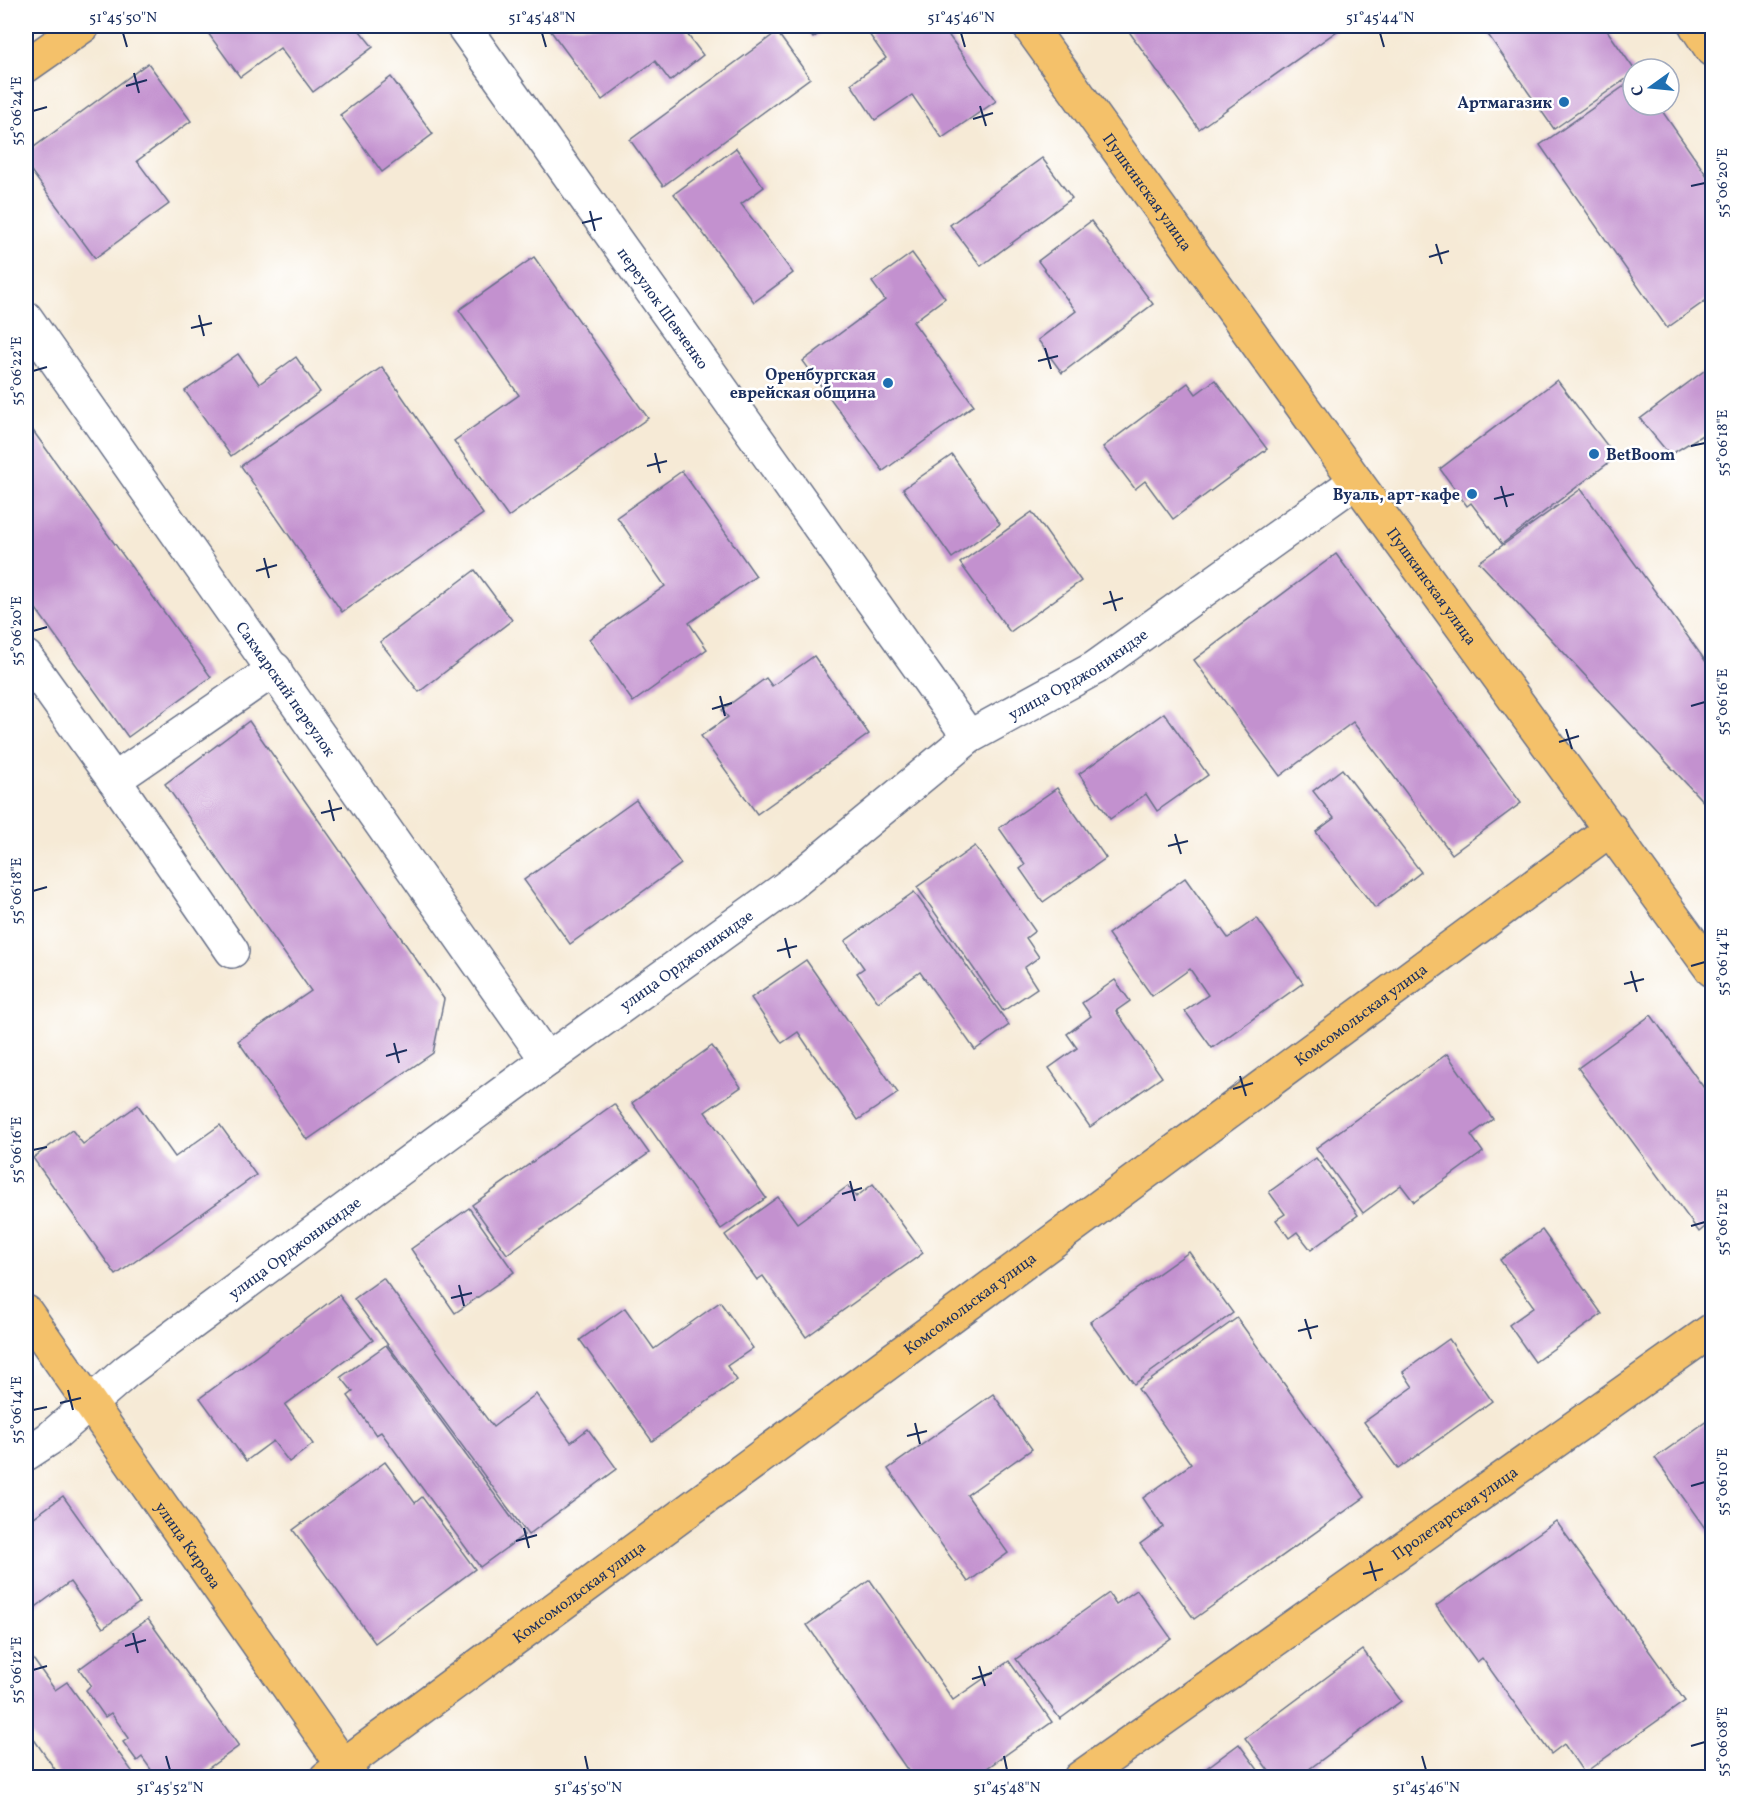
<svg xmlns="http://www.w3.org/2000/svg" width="1738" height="1803" viewBox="0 0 1738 1803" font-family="Vollkorn,serif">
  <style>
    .building { fill: #c391cf }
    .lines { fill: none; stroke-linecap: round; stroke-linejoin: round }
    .minor-casing { stroke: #687088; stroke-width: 36 }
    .major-casing { stroke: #687088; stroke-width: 36 }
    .minor { stroke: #fff; stroke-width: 33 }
    .major { stroke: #f4c16b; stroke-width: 33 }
    .ticks { fill: none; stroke: #1b2f5e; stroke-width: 2 }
    .poi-dot { fill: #1f6fb2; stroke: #fff; stroke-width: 2 }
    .labels { text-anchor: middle; stroke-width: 5; stroke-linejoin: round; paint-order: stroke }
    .poi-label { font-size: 16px; font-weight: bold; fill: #1b2f5e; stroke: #fff; text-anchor: end }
    .street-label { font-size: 16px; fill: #1b2f5e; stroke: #fff }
    .neatline { fill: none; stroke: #1b2f5e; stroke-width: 2 }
    .ticks-label { font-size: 15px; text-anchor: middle; fill: #1b2f5e }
  </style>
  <rect width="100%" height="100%" fill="#fff"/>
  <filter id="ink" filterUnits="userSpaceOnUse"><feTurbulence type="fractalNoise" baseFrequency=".0167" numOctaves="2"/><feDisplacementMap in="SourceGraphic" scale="12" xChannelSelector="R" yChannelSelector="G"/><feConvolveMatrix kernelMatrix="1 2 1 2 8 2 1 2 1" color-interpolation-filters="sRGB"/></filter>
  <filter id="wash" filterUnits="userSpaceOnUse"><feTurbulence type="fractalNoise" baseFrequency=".008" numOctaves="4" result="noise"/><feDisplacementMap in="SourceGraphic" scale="24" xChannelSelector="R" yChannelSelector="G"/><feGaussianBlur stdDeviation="1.35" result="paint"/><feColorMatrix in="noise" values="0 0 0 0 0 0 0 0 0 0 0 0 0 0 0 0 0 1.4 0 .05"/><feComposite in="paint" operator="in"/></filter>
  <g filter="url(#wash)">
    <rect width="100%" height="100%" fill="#f6ead6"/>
    <g id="blocks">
      <g class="building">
        <polygon points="218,26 356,26 373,47 313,92 280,48 240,77 208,33"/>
        <polygon points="547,26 681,26 703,55 670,81 655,61 602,100"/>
        <polygon points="804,26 829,26 813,38"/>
        <polygon points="881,26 942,26 996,101 942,138 912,95 875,120 851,84 886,58 869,34"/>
        <polygon points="1125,26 1344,26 1199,129"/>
        <polygon points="1482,26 1604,26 1634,69 1633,74 1554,129"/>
        <polygon points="777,32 810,78 663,186 630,140"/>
        <polygon points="148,63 191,121 137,161 169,204 95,258 26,164 26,153"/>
        <polygon points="391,77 433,134 382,172 340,115"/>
        <polygon points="1633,80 1633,105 1658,105 1712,183 1712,296 1667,328 1540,145"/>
        <polygon points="736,148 764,187 741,204 793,273 754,302 674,194"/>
        <polygon points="1042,158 1072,198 981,266 950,225"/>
        <polygon points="1091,221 1153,304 1062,373 1038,340 1076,311 1038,261"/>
        <polygon points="912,253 945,298 913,322 974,405 883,471 803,361 885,300 872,282"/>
        <polygon points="534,257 648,418 508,517 454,441 519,395 459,310"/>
        <polygon points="238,354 259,384 296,357 320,392 231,456 185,391"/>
        <polygon points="1712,365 1712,429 1670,455 1640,419"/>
        <polygon points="382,367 483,514 342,612 241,466"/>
        <polygon points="1215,380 1267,449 1173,519 1145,481 1135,489 1103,447 1188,383 1196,394"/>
        <polygon points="1557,380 1616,457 1502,544 1471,503 1467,506 1440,469"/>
        <polygon points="31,428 211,677 128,737 26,595 26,432"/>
        <polygon points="952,455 1000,524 952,558 903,489"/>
        <polygon points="682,471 756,576 689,623 707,649 633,702 589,639 665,586 617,517"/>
        <polygon points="1581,489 1712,670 1712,811 1479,562"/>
        <polygon points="1032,512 1081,581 1010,632 960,563"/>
        <polygon points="1336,554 1521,803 1452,854 1353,722 1280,776 1194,660"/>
        <polygon points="475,570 512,620 419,692 380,642"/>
        <polygon points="814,656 869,734 757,814 701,736 728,717 722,710 766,678 772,686"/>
        <polygon points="1164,713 1208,775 1157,811 1146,794 1110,819 1079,774"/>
        <polygon points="249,721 444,999 433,1053 307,1140 238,1041 311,991 165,784"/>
        <polygon points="1342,769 1421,872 1375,908 1316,832 1334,818 1313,791"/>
        <polygon points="1057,788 1106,858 1043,902 1020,869 1025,865 999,828"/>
        <polygon points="636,800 681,864 570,944 524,880"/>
        <polygon points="975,846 1035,931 1026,938 1039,957 1024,968 1037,988 1003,1011 917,887"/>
        <polygon points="1185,878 1228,938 1257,918 1303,983 1212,1048 1185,1011 1208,995 1190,969 1152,996 1108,934"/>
        <polygon points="914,892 1009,1025 975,1050 920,972 878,1002 857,973 864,968 845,941"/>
        <polygon points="806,960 898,1093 858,1120 798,1032 782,1043 751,998"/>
        <polygon points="1115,980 1130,1001 1116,1011 1162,1077 1090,1127 1049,1068 1077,1048 1067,1034 1091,1016 1082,1003"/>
        <polygon points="1651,1015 1712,1099 1712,1221 1699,1232 1578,1068"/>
        <polygon points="712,1046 741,1087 705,1112 766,1198 721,1229 632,1103"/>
        <polygon points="1447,1054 1493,1119 1471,1135 1483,1152 1414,1202 1401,1185 1363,1213 1316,1148"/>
        <polygon points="614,1104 649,1153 507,1254 472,1205"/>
        <polygon points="138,1105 175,1157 220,1125 256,1175 116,1275 33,1158 72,1130 83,1144"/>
        <polygon points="1316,1158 1358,1215 1311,1250 1297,1232 1289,1238 1276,1220 1285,1214 1269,1192"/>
        <polygon points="873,1184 923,1253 806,1337 763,1276 757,1280 725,1235 778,1197 797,1223 848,1186 856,1197"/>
        <polygon points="469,1208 514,1272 455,1313 411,1249"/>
        <polygon points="1542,1230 1602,1314 1535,1362 1509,1325 1534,1307 1500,1260"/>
        <polygon points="1189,1252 1233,1313 1134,1384 1090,1322"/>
        <polygon points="383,1278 493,1427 536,1394 571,1442 588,1429 617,1469 528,1535 354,1299"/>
        <polygon points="339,1295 373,1340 285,1405 313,1444 289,1462 273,1441 246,1461 200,1398"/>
        <polygon points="720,1302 753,1348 727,1366 737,1380 652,1441 580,1340 625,1308 654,1349"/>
        <polygon points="1237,1318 1365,1497 1194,1619 1140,1544 1163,1527 1143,1498 1191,1464 1138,1389"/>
        <polygon points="1449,1339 1492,1401 1398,1469 1364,1422 1413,1387 1403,1372"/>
        <polygon points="386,1345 524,1535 480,1567 381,1432 376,1435 348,1396 353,1392 341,1377"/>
        <polygon points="993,1394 1032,1449 967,1495 1008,1553 968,1582 888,1469"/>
        <polygon points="1711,1418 1712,1420 1712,1538 1655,1458"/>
        <polygon points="385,1462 415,1503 422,1497 475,1569 375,1643 293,1530"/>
        <polygon points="63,1496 139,1603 103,1628 70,1582 26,1614 26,1523"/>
        <polygon points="1556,1521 1685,1701 1584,1773 1564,1744 1551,1754 1482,1658 1477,1662 1436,1606"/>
        <polygon points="870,1580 953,1700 1009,1661 1052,1722 973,1778 913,1778 807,1625"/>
        <polygon points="1137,1590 1171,1638 1060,1719 1016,1659 1109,1593 1116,1604"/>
        <polygon points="148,1619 239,1746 195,1778 157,1778 142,1757 137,1761 123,1742 129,1738 111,1713 105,1717 86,1690 91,1685 79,1669"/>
        <polygon points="26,1649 55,1690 67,1682 137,1778 61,1778 26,1728"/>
        <polygon points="1363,1650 1401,1701 1297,1778 1274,1778 1245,1738"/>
        <polygon points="1239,1744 1264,1778 1193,1778"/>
      </g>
    </g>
  </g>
  <g filter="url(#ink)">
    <use href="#blocks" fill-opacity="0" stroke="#687088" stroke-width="1.5"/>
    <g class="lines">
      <g class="minor-casing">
        <g id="minor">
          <path id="s1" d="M 463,26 L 969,737"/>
          <path id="s2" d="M 26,318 L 547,1060"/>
          <polyline points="26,657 114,780 275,669"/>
          <polyline points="114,780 232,951"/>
          <path id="s3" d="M 26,1454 L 49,1439 L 127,1371 L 547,1060 L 791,884 L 969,737 L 1095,668 L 1356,481"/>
        </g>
      </g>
      <g class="major-casing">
        <g id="major">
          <path id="s4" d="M 1029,26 L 1356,481 L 1712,970"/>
          <polyline points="1696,26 1712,50"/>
          <polyline points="26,66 83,26"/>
          <path id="s5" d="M 26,1312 L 352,1778"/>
          <path id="s6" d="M 326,1778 L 1611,829"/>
          <path id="s7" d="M 1080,1778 L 1712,1330"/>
        </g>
      </g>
      <use href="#minor" class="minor"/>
      <use href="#major" class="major"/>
    </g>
  </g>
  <path class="ticks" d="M 123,33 L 127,47M 542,33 L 546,47M 961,33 L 965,47M 1380,33 L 1384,47M 134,73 L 139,93M 126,86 L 147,80M 980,106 L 986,126M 33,111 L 47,107M 973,119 L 993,113M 1691,186 L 1705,183M 590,211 L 595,231M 582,223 L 602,218M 1436,244 L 1442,264M 1429,257 L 1449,251M 199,315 L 204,336M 191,328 L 212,323M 1045,348 L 1051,369M 1038,361 L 1058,356M 33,371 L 47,367M 1691,446 L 1705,443M 655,453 L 660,473M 647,466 L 667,461M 1501,486 L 1507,507M 1494,499 L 1514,494M 264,558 L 269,578M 256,571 L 277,565M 1110,591 L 1116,611M 1103,604 L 1123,598M 33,631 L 47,627M 720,696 L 725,716M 1691,706 L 1705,702M 712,709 L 732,703M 1566,729 L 1572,749M 1559,742 L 1579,736M 329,800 L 334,821M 321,813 L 342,808M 1175,834 L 1181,854M 1168,846 L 1188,841M 33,891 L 47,887M 785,938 L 790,958M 777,951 L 797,946M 1691,966 L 1705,962M 1631,971 L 1637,992M 1624,984 L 1644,979M 394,1043 L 399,1063M 386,1056 L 407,1050M 1240,1076 L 1246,1096M 1233,1089 L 1253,1083M 33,1150 L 47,1147M 850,1181 L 855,1201M 842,1194 L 862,1188M 1691,1226 L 1705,1222M 459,1285 L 464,1306M 451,1298 L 472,1293M 1305,1319 L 1311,1339M 1298,1331 L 1318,1326M 68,1390 L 73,1410M 60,1403 L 81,1398M 33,1410 L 47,1407M 915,1423 L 920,1444M 907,1436 L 927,1431M 1691,1486 L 1705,1482M 524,1528 L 529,1548M 516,1541 L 537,1535M 1370,1561 L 1376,1581M 1363,1574 L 1383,1569M 133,1633 L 138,1653M 125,1646 L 146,1640M 979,1666 L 985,1686M 33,1670 L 47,1666M 972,1679 L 992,1673M 1691,1746 L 1705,1742M 166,1756 L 170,1770M 585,1756 L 588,1770M 1004,1756 L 1007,1770M 1422,1756 L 1426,1770"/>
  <g class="poi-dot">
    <circle cx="1564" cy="102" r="6"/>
    <circle cx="888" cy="383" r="6"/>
    <circle cx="1594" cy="454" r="6"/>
    <circle cx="1472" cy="494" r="6"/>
  </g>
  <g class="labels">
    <g class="poi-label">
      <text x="1552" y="108">Артмагазик</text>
      <text x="876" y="380">Оренбургская<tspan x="876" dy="18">еврейская община</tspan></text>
      <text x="1606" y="460" text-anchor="start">BetBoom</text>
      <text x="1460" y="500">Вуаль, арт-кафе</text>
    </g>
    <g class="street-label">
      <text dy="6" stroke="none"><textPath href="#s4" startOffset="204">Пушкинская улица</textPath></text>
      <text dy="6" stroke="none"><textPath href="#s1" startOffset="346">переулок Шевченко</textPath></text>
      <text dy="6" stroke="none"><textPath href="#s4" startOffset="690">Пушкинская улица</textPath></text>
      <text dy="6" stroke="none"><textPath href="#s3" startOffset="1311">улица Орджоникидзе</textPath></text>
      <text dy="6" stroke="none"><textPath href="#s2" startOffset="453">Сакмарский переулок</textPath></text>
      <text dy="6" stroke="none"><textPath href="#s3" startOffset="825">улица Орджоникидзе</textPath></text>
      <text dy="6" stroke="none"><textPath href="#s6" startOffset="1286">Комсомольская улица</textPath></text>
      <text dy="6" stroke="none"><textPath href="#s3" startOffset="339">улица Орджоникидзе</textPath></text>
      <text dy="6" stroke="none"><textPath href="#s6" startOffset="800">Комсомольская улица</textPath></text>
      <text dy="6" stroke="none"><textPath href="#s7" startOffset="459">Пролетарская улица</textPath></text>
      <text dy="6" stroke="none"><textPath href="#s5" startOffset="284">улица Кирова</textPath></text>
      <text dy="6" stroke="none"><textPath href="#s6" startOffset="314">Комсомольская улица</textPath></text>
    </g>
  </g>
  <rect width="1738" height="1803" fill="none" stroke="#fff" stroke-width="66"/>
  <g transform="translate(1651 87) rotate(255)"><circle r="28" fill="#ffffff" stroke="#a4acbf" stroke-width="1.5"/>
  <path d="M0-4.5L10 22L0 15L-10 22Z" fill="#1f6fb2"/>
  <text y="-9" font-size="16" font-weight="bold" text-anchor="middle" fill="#1b2f5e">С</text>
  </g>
  <rect x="33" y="33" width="1672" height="1737" class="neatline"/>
  <g class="ticks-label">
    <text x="123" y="22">51°45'50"N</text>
    <text x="542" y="22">51°45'48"N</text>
    <text x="961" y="22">51°45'46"N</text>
    <text x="1380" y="22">51°45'44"N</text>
    <text transform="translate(16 111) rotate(-90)" y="5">55°06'24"E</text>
    <text transform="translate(1722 183) rotate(-90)" y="5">55°06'20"E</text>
    <text transform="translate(16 371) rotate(-90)" y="5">55°06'22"E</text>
    <text transform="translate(1722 443) rotate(-90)" y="5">55°06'18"E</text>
    <text transform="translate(16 631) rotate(-90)" y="5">55°06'20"E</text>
    <text transform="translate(1722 702) rotate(-90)" y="5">55°06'16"E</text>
    <text transform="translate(16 891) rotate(-90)" y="5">55°06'18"E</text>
    <text transform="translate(1722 962) rotate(-90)" y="5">55°06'14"E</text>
    <text transform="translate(16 1150) rotate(-90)" y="5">55°06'16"E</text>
    <text transform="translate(1722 1222) rotate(-90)" y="5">55°06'12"E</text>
    <text transform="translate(16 1410) rotate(-90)" y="5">55°06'14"E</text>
    <text transform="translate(1722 1482) rotate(-90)" y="5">55°06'10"E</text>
    <text transform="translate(16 1670) rotate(-90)" y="5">55°06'12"E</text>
    <text transform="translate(1722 1742) rotate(-90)" y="5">55°06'08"E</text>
    <text x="170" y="1792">51°45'52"N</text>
    <text x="588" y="1792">51°45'50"N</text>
    <text x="1007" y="1792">51°45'48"N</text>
    <text x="1426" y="1792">51°45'46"N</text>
  </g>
</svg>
